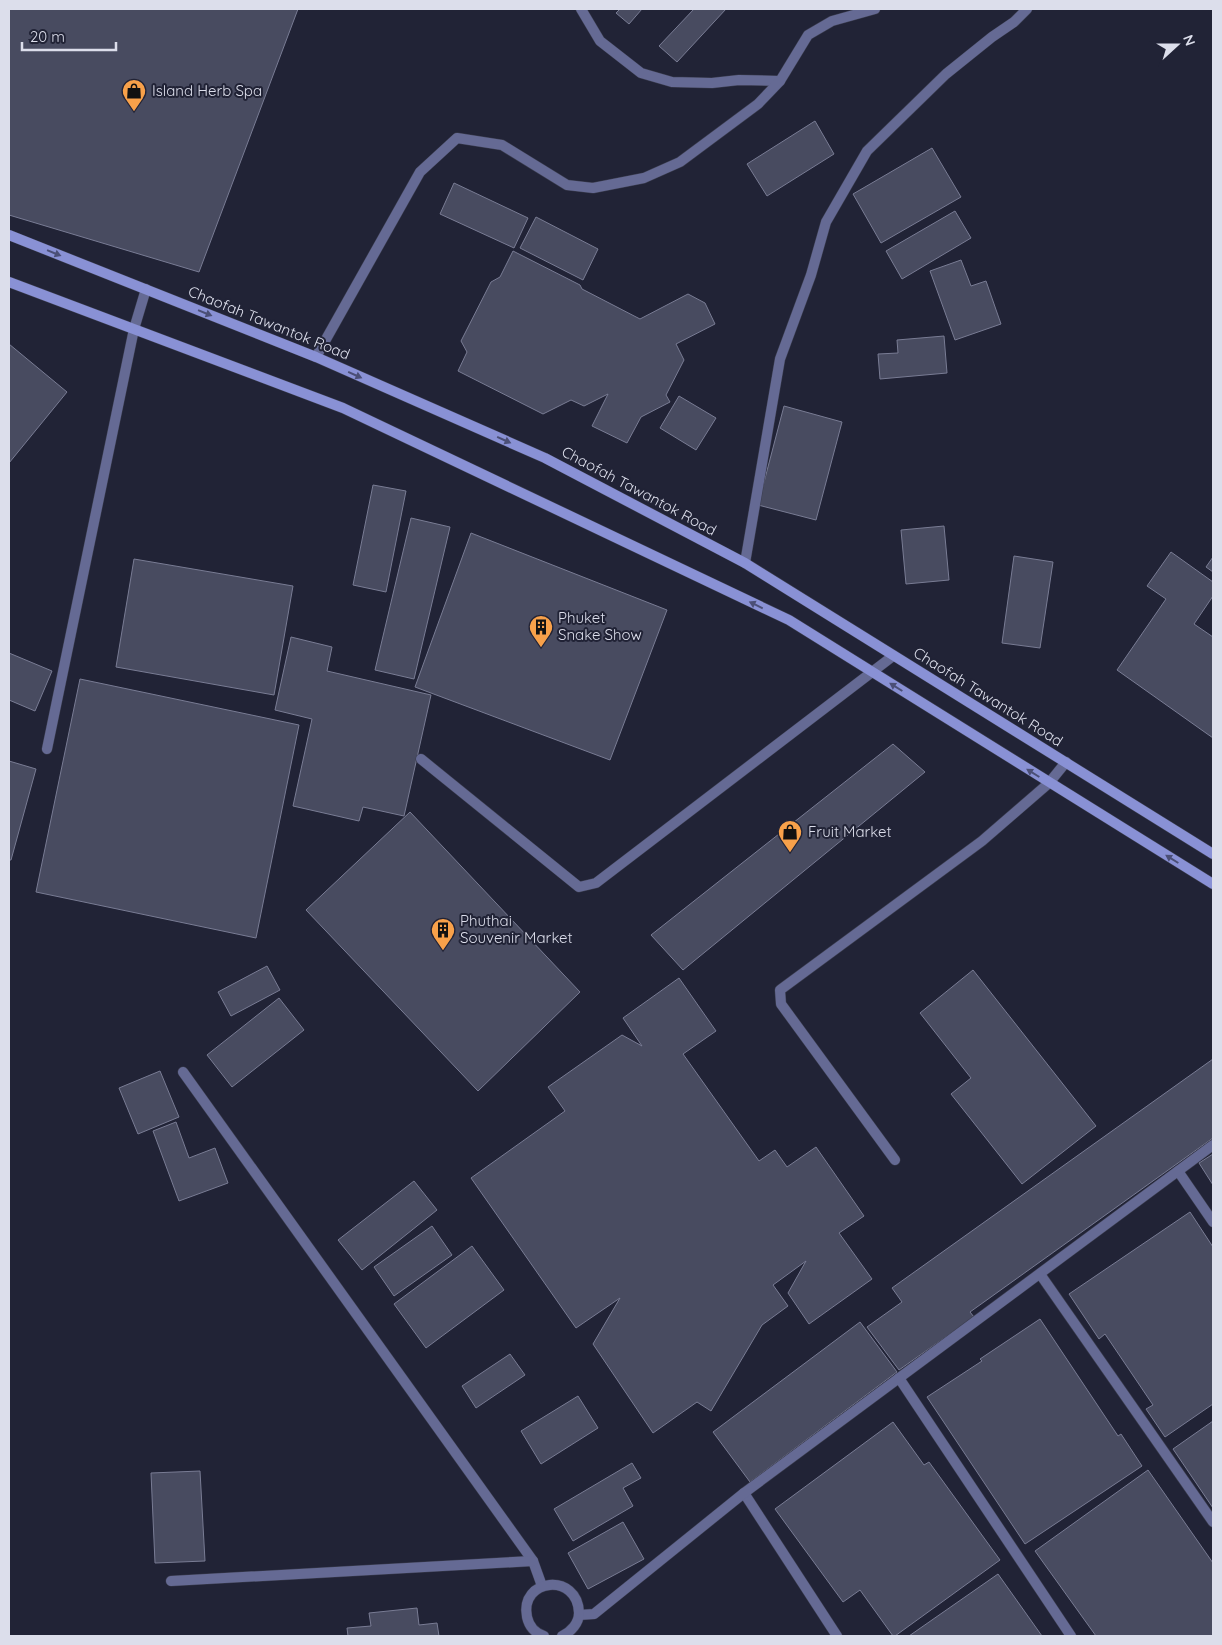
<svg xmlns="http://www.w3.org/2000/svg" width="1222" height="1645" viewBox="0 0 1222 1645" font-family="Quicksand,sans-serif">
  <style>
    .building { fill: #484b60; stroke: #797c94 }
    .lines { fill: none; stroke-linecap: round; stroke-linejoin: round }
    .lane-casing { stroke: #3b3d4f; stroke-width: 11 }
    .street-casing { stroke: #3b3d4f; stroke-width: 11 }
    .secondary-casing { stroke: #3b3d4f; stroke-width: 11 }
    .lane { stroke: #656a94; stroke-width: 10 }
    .street { stroke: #656a94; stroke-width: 10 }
    .secondary { stroke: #8991d5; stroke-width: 10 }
    .oneway { fill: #4b4f76 }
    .labels { text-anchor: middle; stroke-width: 4; stroke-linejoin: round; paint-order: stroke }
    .poi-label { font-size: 15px; fill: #dcdeeb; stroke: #212336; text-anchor: start }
    .street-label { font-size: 15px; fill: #dcdeeb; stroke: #212336 }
  </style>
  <rect width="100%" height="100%" fill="#212336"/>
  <g class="building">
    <polygon points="9,9 298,9 199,272 9,215"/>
    <polygon points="620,9 642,9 629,24 616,13"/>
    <polygon points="694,9 726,9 677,62 659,46"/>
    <polygon points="815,121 834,154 767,196 747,164"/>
    <polygon points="932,148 961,197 881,243 853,194"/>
    <polygon points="454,183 528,218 514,248 440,214"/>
    <polygon points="955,211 971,238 902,279 886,251"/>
    <polygon points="536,217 598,249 583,280 520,248"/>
    <polygon points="513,251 580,285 582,289 640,319 688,294 705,303 715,324 676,344 684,360 666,395 670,402 641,417 627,443 592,426 608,394 584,406 571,400 543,414 458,371 467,352 461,341 491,282 500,277"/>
    <polygon points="961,260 971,286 986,281 1001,324 955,340 930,271"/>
    <polygon points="944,336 947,373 880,379 878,354 898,353 897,340"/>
    <polygon points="9,344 67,392 9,463"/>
    <polygon points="679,396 716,418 696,450 660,428"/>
    <polygon points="784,406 842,422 816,520 758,505"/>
    <polygon points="373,485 406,491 386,592 353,585"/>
    <polygon points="411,518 450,527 414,679 375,670"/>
    <polygon points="944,526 949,580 906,584 901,530"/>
    <polygon points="471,533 667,610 610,760 415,687"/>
    <polygon points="1171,552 1213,582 1213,596 1194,624 1213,637 1213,738 1117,670 1166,599 1147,586"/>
    <polygon points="1014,556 1053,562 1040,648 1002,643"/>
    <polygon points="1213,557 1213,572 1206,567"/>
    <polygon points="134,559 293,586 274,695 116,667"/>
    <polygon points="291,637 332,647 327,671 431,695 404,816 363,807 359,821 293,806 312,719 275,710"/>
    <polygon points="9,653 52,671 35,711 9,700"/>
    <polygon points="80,679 299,725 256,938 36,892"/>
    <polygon points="893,744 925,772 683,970 651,935"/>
    <polygon points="9,761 36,769 11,860 9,860"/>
    <polygon points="410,812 580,992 478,1091 306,910"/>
    <polygon points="267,966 280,990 231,1016 218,992"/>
    <polygon points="973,970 1096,1126 1022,1184 951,1094 971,1078 920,1013"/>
    <polygon points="679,978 716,1031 683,1054 759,1161 775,1150 787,1167 816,1147 864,1216 839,1233 872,1279 809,1324 788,1293 806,1261 773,1285 788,1306 762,1325 711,1411 697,1402 653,1433 593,1344 620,1298 576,1328 471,1178 565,1111 548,1087 622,1035 642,1046 623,1018"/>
    <polygon points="279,998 304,1030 232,1087 207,1055"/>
    <polygon points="1213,1059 1213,1138 970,1312 974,1317 899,1370 867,1327 902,1302 892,1288"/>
    <polygon points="160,1071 179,1117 138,1134 119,1088"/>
    <polygon points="176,1122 189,1158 215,1148 228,1183 179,1201 153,1131"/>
    <polygon points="1213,1154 1213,1185 1199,1163"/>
    <polygon points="414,1181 437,1210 362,1270 338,1240"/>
    <polygon points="1190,1212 1213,1247 1213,1404 1165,1437 1146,1409 1153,1405 1105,1334 1099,1339 1069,1294"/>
    <polygon points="432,1226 452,1255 394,1296 374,1267"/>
    <polygon points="472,1246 504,1290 426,1348 394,1304"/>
    <polygon points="1040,1319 1118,1436 1121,1434 1142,1466 1025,1544 927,1397 982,1361 980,1359"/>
    <polygon points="860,1322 897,1372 750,1482 713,1432"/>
    <polygon points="510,1354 525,1375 476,1408 462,1386"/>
    <polygon points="578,1396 598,1428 541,1464 521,1431"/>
    <polygon points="1213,1421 1213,1508 1173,1449"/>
    <polygon points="893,1422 924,1465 929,1462 1000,1560 895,1636 893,1636 860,1590 843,1602 775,1509"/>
    <polygon points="632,1463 641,1478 623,1488 633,1506 573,1541 554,1509"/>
    <polygon points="1148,1470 1213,1563 1213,1636 1096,1636 1035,1551"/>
    <polygon points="200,1471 205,1561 155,1563 151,1473"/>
    <polygon points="623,1522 644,1559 588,1589 568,1553"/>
    <polygon points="998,1574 1042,1636 909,1636"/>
    <polygon points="417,1608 419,1625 437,1623 439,1636 348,1636 347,1628 371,1626 369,1613"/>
  </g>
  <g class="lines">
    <g class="lane-casing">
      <g id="lane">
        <polyline points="581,9 600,41 641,73 672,82 712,83 739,80 780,81"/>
        <polyline points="316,357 420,172 457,138 502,145 567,185 593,188 644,178 680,162 758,104 780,81 808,35 832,21 875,9"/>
        <polyline points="745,563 780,359 811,275 826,222 867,151 946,74 992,37 1014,22 1027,9"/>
        <polyline points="421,759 579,887 596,883 893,656"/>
        <polyline points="895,1160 781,1004 780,990 982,841 1049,783 1066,762"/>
      </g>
    </g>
    <g class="street-casing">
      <g id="street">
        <polyline points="47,749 134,329 146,289"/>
        <polyline points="183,1072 533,1561 542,1586"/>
        <polyline points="1178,1171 1213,1222"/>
        <polyline points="1040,1274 1213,1522"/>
        <polyline points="899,1378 1071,1636"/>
        <polyline points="744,1493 837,1636"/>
        <polyline points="171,1581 533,1561"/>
        <polyline points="579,1615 594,1614 744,1493 1213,1145"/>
        <path d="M 544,1636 C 535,1633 529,1626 527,1617 C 519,1578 578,1572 579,1613 C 579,1623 571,1632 562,1636"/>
      </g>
    </g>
    <g class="secondary-casing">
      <g id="secondary">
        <polyline points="9,235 316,357 545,458 745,563 1213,854"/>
        <polyline points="9,282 343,408 789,620 1213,884"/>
      </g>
    </g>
    <use href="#lane" class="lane"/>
    <use href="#street" class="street"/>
    <use href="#secondary" class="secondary"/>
  </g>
  <defs><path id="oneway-solid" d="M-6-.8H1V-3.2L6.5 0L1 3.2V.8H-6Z" transform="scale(1.25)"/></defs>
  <g class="oneway">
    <use href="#oneway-solid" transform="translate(54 253) rotate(22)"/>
    <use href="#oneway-solid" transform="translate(205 313) rotate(22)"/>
    <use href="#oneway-solid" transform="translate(355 375) rotate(24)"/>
    <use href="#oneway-solid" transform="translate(504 440) rotate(24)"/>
    <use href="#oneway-solid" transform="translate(756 605) rotate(-154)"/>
    <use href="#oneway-solid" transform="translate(896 687) rotate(-148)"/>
    <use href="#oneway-solid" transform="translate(1033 773) rotate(-148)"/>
    <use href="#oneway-solid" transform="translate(1172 859) rotate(-148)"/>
  </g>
  <defs>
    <g id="shop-pin" transform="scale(1.25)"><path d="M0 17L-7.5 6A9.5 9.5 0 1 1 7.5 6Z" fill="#f8a14a" stroke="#212336"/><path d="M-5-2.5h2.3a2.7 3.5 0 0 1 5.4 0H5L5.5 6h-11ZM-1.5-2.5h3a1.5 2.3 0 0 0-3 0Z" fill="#111"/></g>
    <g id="building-pin" transform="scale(1.25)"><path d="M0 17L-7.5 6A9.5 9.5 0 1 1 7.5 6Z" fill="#f8a14a" stroke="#212336"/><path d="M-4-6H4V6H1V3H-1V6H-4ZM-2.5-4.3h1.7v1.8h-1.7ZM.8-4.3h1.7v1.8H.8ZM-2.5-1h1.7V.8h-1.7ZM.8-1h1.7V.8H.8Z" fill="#111"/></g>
  </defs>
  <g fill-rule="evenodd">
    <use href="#shop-pin" x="134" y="91"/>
    <use href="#building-pin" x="541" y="627"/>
    <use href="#shop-pin" x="790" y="832"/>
    <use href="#building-pin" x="443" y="930"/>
  </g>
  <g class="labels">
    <g class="poi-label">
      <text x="152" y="96">Island Herb Spa</text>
      <text x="558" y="623">Phuket<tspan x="558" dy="17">Snake Show</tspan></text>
      <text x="808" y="837">Fruit Market</text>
      <text x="460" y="926">Phuthai<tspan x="460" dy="17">Souvenir Market</tspan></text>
    </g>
    <g class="street-label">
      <text transform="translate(269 323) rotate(22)" y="5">Chaofah Tawantok Road</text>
      <text transform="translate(639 491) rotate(28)" y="5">Chaofah Tawantok Road</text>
      <text transform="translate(988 697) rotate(32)" y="5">Chaofah Tawantok Road</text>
    </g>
  </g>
  <rect width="1222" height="1645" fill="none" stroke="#dcdeeb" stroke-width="20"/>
  <g transform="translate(1177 45) rotate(69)" stroke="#212336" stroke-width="4" paint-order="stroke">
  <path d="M0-4L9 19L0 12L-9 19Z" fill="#dcdeeb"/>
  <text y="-8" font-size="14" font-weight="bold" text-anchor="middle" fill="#dcdeeb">N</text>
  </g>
  <path d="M22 42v8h94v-8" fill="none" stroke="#dcdeeb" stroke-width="2.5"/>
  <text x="30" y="42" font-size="15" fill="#dcdeeb" stroke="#212336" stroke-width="4" paint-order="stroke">20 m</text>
</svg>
